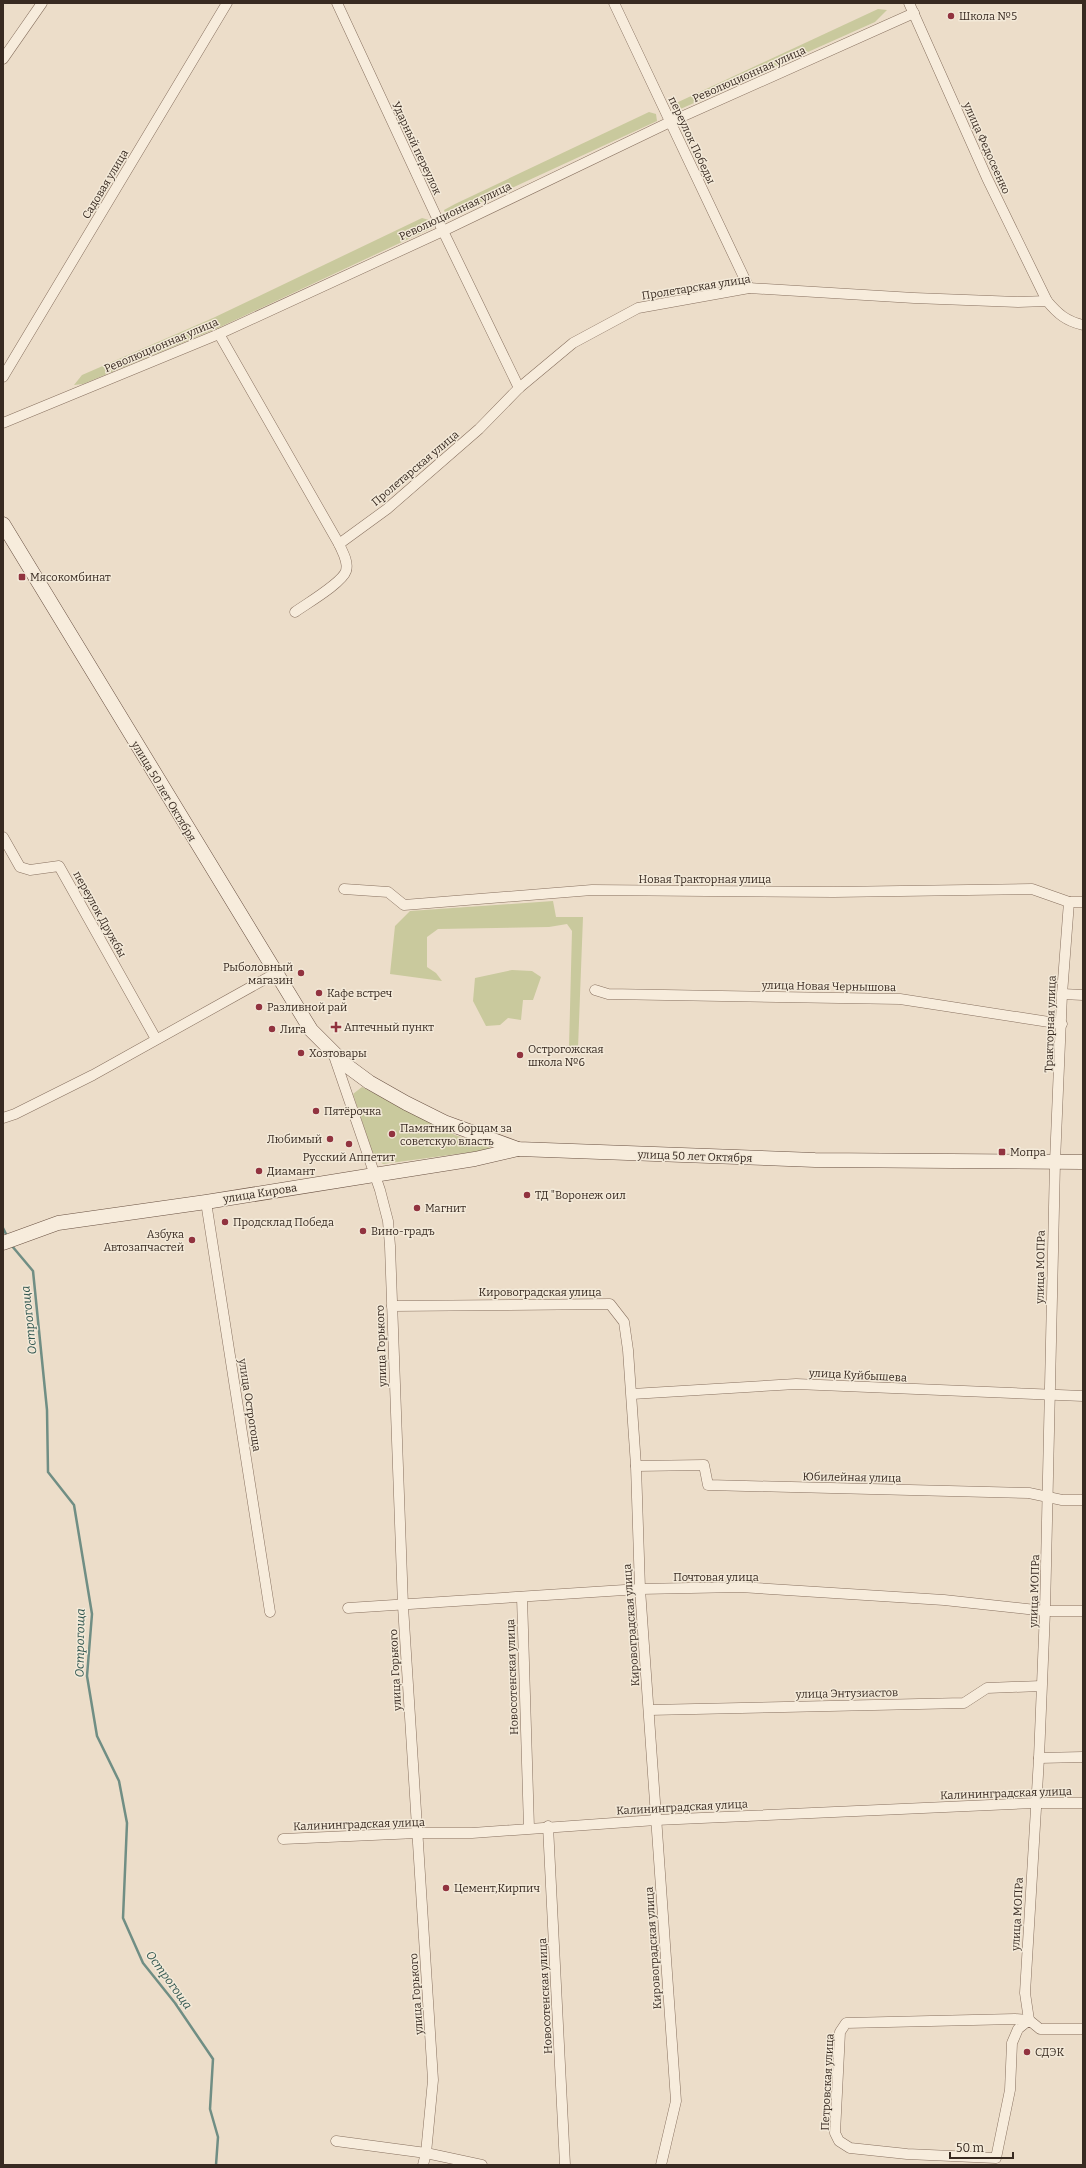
<svg xmlns="http://www.w3.org/2000/svg" width="1086" height="2168" viewBox="0 0 1086 2168" font-family="Bitter,serif">
  <style>
    .green { fill: #c9c99d }
    .lines { fill: none; stroke-linecap: round; stroke-linejoin: round }
    .stream { stroke: #708e84; stroke-width: 2.5 }
    .minor-casing { stroke: #87705f; stroke-width: 11 }
    .secondary-casing { stroke: #695142; stroke-width: 15 }
    .minor { stroke: #f7ecdc; stroke-width: 10 }
    .secondary { stroke: #f7ecdc; stroke-width: 14 }
    .poi-dot { fill: #91333f; stroke: #f3e9d8; stroke-width: 1.5 }
    .labels { text-anchor: middle; stroke-width: 3; stroke-linejoin: round; paint-order: stroke }
    .poi-label { font-size: 11px; fill: #382a21; stroke: #f3e9d8; text-anchor: start }
    .street-label { font-size: 11px; fill: #382a21; stroke: #f3e9d8 }
    .water-label { font-size: 12px; font-style: italic; fill: #325750; stroke: #f3e9d8 }
  </style>
  <rect width="100%" height="100%" fill="#ecddc9"/>
  <g class="green">
    <polygon points="878,9 887,10 875,22 676,111 674,104"/>
    <polygon points="649,112 656,114 657,121 447,218 444,210 455,204"/>
    <polygon points="422,218 429,220 432,228 218,328 83,384 74,385 82,375 213,318"/>
    <polygon points="553,901 556,917 583,917 578,1048 575,1051 569,1047 572,931 567,924 549,927 438,929 427,937 427,967 436,973 442,981 390,974 395,926 410,911"/>
    <polygon points="512,970 532,971 541,977 533,1000 523,1000 521,1020 508,1018 500,1025 486,1026 473,1001 475,978"/>
    <polygon points="362,1087 455,1135 494,1149 383,1164 374,1157 353,1094"/>
  </g>
  <g class="lines">
    <g class="stream">
      <polyline points="3,1228 8,1238"/>
      <polyline points="12,1246 33,1271 47,1410 48,1472 74,1505 92,1614 87,1676 97,1736 119,1781 127,1823 123,1918 143,1963 175,2003 213,2059 210,2109 218,2137 216,2165"/>
    </g>
    <g class="minor-casing">
      <g id="minor">
        <polyline points="337,3 443,231 519,388"/>
        <polyline points="614,3 749,288"/>
        <polyline points="909,3 987,178 1047,301"/>
        <polyline points="3,59 42,3"/>
        <path d="M 219,334 L 339,544 L 387,509 L 479,429 L 519,388 L 573,343 L 638,308 L 749,288 L 914,298 L 1018,302 L 1047,301 C 1058,314 1066,321 1083,325"/>
        <polyline points="3,377 227,3"/>
        <polyline points="3,423 219,334 443,231 670,122 914,13"/>
        <path d="M 295,612 C 306,604 342,583 346,571 C 349,562 342,551 339,544"/>
        <polyline points="3,837 20,867 30,870 59,866 156,1039"/>
        <polyline points="344,889 388,892 404,905 592,890 834,892 1032,889 1069,902"/>
        <polyline points="595,990 608,994 900,999 1062,1024"/>
        <polyline points="1062,994 1083,995"/>
        <polyline points="333,1053 380,1190 388,1221 390,1246 403,1606 433,2080 426,2153 423,2165"/>
        <polyline points="3,1118 15,1114 93,1075 276,973"/>
        <polyline points="206,1202 270,1612"/>
        <polyline points="392,1306 610,1304 624,1322 628,1350 636,1466 640,1589 676,2101 661,2165"/>
        <polyline points="632,1394 796,1384 1083,1396"/>
        <polyline points="636,1466 704,1465 708,1485 1029,1493 1062,1500 1083,1500"/>
        <polyline points="522,1597 529,1828"/>
        <polyline points="348,1608 640,1589 740,1587 944,1600 1045,1611 1083,1611"/>
        <polyline points="649,1710 964,1703 987,1688 1041,1686"/>
        <polyline points="1039,1758 1083,1757"/>
        <polyline points="548,1826 565,2165"/>
        <polyline points="283,1839 417,1833 472,1833 656,1820 1035,1803 1083,1803"/>
        <polyline points="1029,2020 1025,1993 1039,1758 1045,1611 1055,1162 1062,994 1069,902 1083,902"/>
        <polyline points="1029,2020 1018,2029 1012,2043 1010,2090 996,2158 907,2154 850,2148 839,2141 835,2133 840,2032 846,2023 1015,2019 1029,2020 1040,2029 1083,2029"/>
        <polyline points="336,2141 426,2153 482,2165"/>
      </g>
    </g>
    <g class="secondary-casing">
      <g id="secondary">
        <polyline points="3,524 311,1030 346,1065 369,1082 406,1103 444,1122 518,1149 815,1160 1083,1162"/>
        <polyline points="3,1243 58,1223 206,1202 374,1175 475,1159 518,1149"/>
      </g>
    </g>
    <use href="#minor" class="minor"/>
    <use href="#secondary" class="secondary"/>
  </g>
  <g class="poi-dot">
    <circle cx="951" cy="16" r="4"/>
    <rect x="18" y="573" width="8" height="8" rx="2"/>
    <circle cx="301" cy="973" r="4"/>
    <circle cx="319" cy="993" r="4"/>
    <circle cx="259" cy="1007" r="4"/>
    <path d="M334 1021h4v4h4v4h-4v4h-4v-4h-4v-4h4z"/>
    <circle cx="272" cy="1029" r="4"/>
    <circle cx="301" cy="1053" r="4"/>
    <circle cx="520" cy="1055" r="4"/>
    <circle cx="316" cy="1111" r="4"/>
    <circle cx="392" cy="1134" r="4"/>
    <circle cx="330" cy="1139" r="4"/>
    <circle cx="349" cy="1144" r="4"/>
    <rect x="998" y="1148" width="8" height="8" rx="2"/>
    <circle cx="259" cy="1171" r="4"/>
    <circle cx="527" cy="1195" r="4"/>
    <circle cx="417" cy="1208" r="4"/>
    <circle cx="225" cy="1222" r="4"/>
    <circle cx="363" cy="1231" r="4"/>
    <circle cx="192" cy="1240" r="4"/>
    <circle cx="446" cy="1888" r="4"/>
    <circle cx="1027" cy="2052" r="4"/>
  </g>
  <g class="labels">
    <g class="poi-label">
      <text x="959" y="20">Школа №5</text>
      <text x="30" y="581">Мясокомбинат</text>
      <text x="293" y="971" text-anchor="end">Рыболовный<tspan x="293" dy="13">магазин</tspan></text>
      <text x="327" y="997">Кафе встреч</text>
      <text x="267" y="1011">Разливной рай</text>
      <text x="344" y="1031">Аптечный пункт</text>
      <text x="280" y="1033">Лига</text>
      <text x="528" y="1053">Острогожская<tspan x="528" dy="13">школа №6</tspan></text>
      <text x="309" y="1057">Хозтовары</text>
      <text x="324" y="1115">Пятёрочка</text>
      <text x="400" y="1132">Памятник борцам за<tspan x="400" dy="13">советскую власть</tspan></text>
      <text x="322" y="1143" text-anchor="end">Любимый</text>
      <text x="1010" y="1156">Мопра</text>
      <text x="349" y="1161" text-anchor="middle">Русский Аппетит</text>
      <text x="267" y="1175">Диамант</text>
      <text x="535" y="1199">ТД "Воронеж оил</text>
      <text x="425" y="1212">Магнит</text>
      <text x="233" y="1226">Продсклад Победа</text>
      <text x="371" y="1235">Вино-градъ</text>
      <text x="184" y="1238" text-anchor="end">Азбука<tspan x="184" dy="13">Автозапчастей</tspan></text>
      <text x="454" y="1892">Цемент,Кирпич</text>
      <text x="1035" y="2056">СДЭК</text>
    </g>
    <g class="street-label">
      <text transform="translate(749 74) rotate(-24)" y="4">Революционная улица</text>
      <text transform="translate(692 140) rotate(65)" y="4">переулок Победы</text>
      <text transform="translate(417 148) rotate(65)" y="4">Ударный переулок</text>
      <text transform="translate(987 148) rotate(66)" y="4">улица Федосеенко</text>
      <text transform="translate(105 184) rotate(-59)" y="4">Садовая улица</text>
      <text transform="translate(455 211) rotate(-25)" y="4">Революционная улица</text>
      <text transform="translate(696 287) rotate(-9)" y="4">Пролетарская улица</text>
      <text transform="translate(161 345) rotate(-23)" y="4">Революционная улица</text>
      <text transform="translate(415 468) rotate(-40)" y="4">Пролетарская улица</text>
      <text transform="translate(164 791) rotate(59)" y="4">улица 50 лет Октября</text>
      <text x="705" y="883">Новая Тракторная улица</text>
      <text transform="translate(100 914) rotate(61)" y="4">переулок Дружбы</text>
      <text transform="translate(829 986) rotate(1)" y="4">улица Новая Чернышова</text>
      <text transform="translate(1050 1024) rotate(-88)" y="4">Тракторная улица</text>
      <text transform="translate(695 1156) rotate(2)" y="4">улица 50 лет Октября</text>
      <text transform="translate(260 1193) rotate(-9)" y="4">улица Кирова</text>
      <text transform="translate(1040 1267) rotate(-89)" y="4">улица МОПРа</text>
      <text x="540" y="1296">Кировоградская улица</text>
      <text transform="translate(381 1346) rotate(-92)" y="4">улица Горького</text>
      <text transform="translate(858 1375) rotate(3)" y="4">улица Куйбышева</text>
      <text transform="translate(250 1405) rotate(81)" y="4">улица Острогоща</text>
      <text transform="translate(852 1477) rotate(1)" y="4">Юбилейная улица</text>
      <text x="716" y="1581">Почтовая улица</text>
      <text transform="translate(1034 1591) rotate(-88)" y="4">улица МОПРа</text>
      <text transform="translate(631 1625) rotate(-94)" y="4">Кировоградская улица</text>
      <text transform="translate(395 1670) rotate(-93)" y="4">улица Горького</text>
      <text transform="translate(512 1677) rotate(-92)" y="4">Новосотенская улица</text>
      <text transform="translate(847 1693) rotate(-1)" y="4">улица Энтузиастов</text>
      <text transform="translate(1006 1793) rotate(-2)" y="4">Калининградская улица</text>
      <text transform="translate(682 1807) rotate(-3)" y="4">Калининградская улица</text>
      <text transform="translate(359 1824) rotate(-2)" y="4">Калининградская улица</text>
      <text transform="translate(1017 1914) rotate(-87)" y="4">улица МОПРа</text>
      <text transform="translate(653 1948) rotate(-94)" y="4">Кировоградская улица</text>
      <text transform="translate(416 1994) rotate(-94)" y="4">улица Горького</text>
      <text transform="translate(545 1996) rotate(-93)" y="4">Новосотенская улица</text>
      <text transform="translate(827 2082) rotate(-87)" y="4">Петровская улица</text>
    </g>
    <g class="water-label">
      <text transform="translate(29 1320) rotate(-96)" y="4">Острогоща</text>
      <text transform="translate(80 1643) rotate(-89)" y="4">Острогоща</text>
      <text transform="translate(169 1980) rotate(54)" y="4">Острогоща</text>
    </g>
  </g>
  <rect width="1086" height="2168" fill="none" stroke="#382a21" stroke-width="8"/>
  <path d="M950 2152v6h63v-6" fill="none" stroke="#382a21" stroke-width="2"/>
  <text x="956" y="2152" font-size="12" fill="#382a21" stroke="#f3e9d8" stroke-width="3" paint-order="stroke">50 m</text>
</svg>
